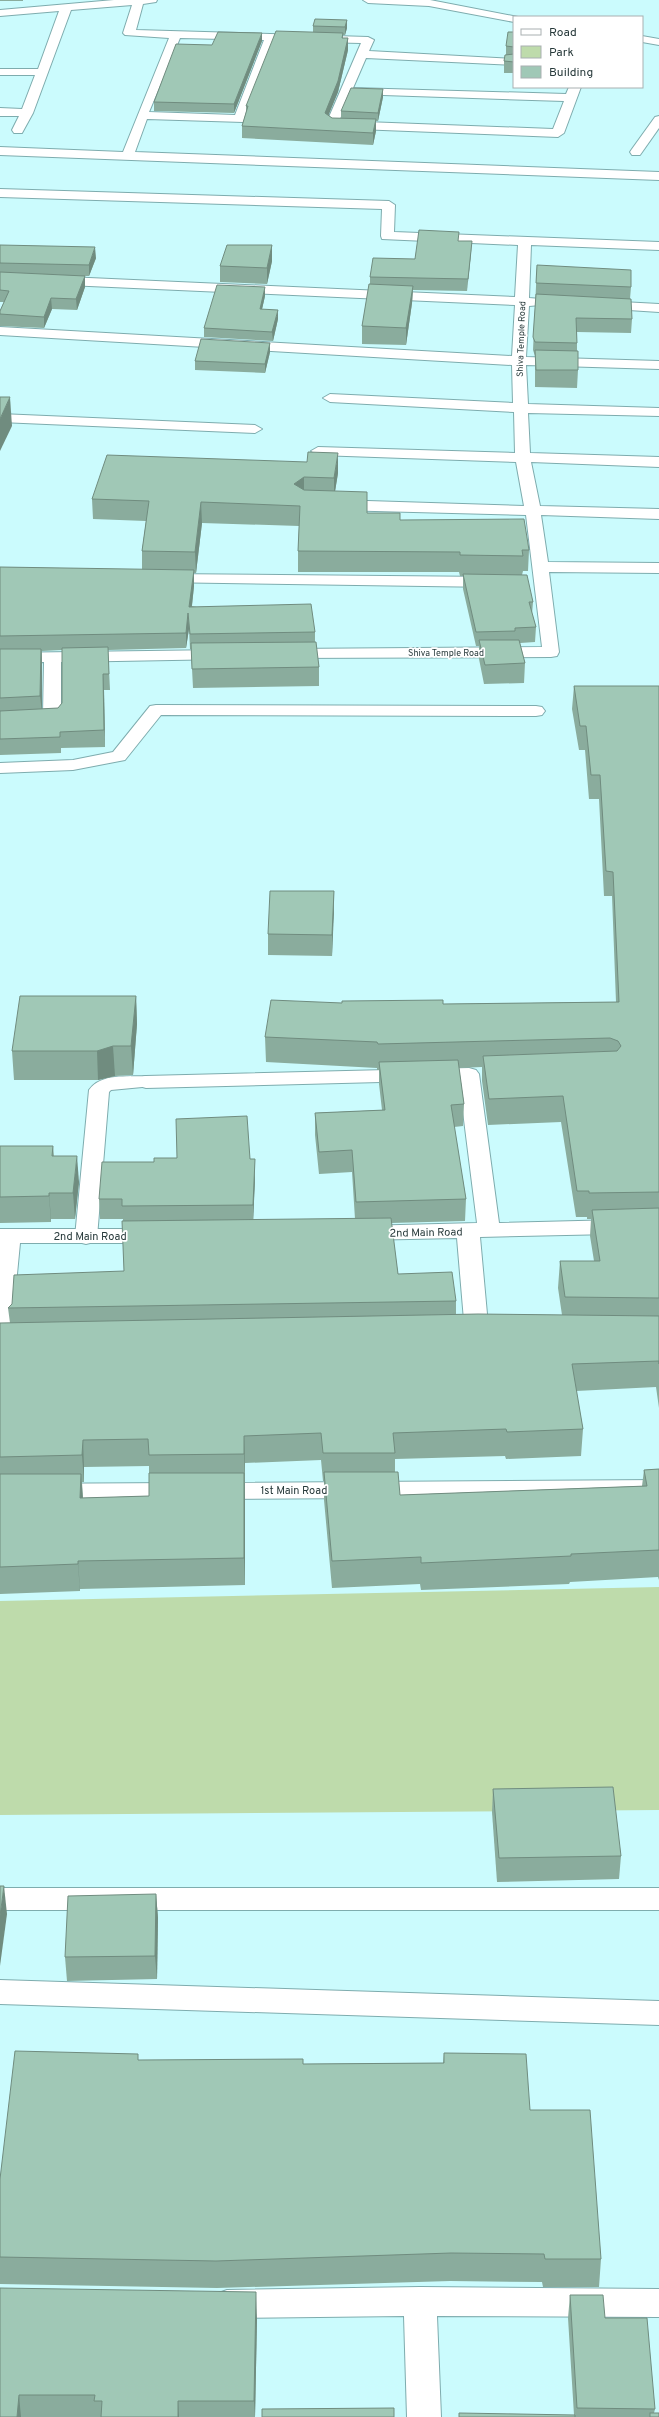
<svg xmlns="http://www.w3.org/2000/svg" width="659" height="2417" viewBox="0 0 659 2417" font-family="Overpass,sans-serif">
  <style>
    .green { fill: #bedbab }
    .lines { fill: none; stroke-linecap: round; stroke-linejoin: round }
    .lane-casing { stroke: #7eacae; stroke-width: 2 }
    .street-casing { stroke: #7eacae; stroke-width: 2 }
    .lane { fill: #fff; fill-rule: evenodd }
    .street { fill: #fff; fill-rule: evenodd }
    .wall { fill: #8aac9d; fill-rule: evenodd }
    .shaded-wall { fill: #708c7f }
    .building { fill: #a0c8b6; stroke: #708c7f }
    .labels { text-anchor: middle; stroke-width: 3.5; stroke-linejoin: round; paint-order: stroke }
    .far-street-label { font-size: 9px; fill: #283a3b; stroke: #fff }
    .street-label { font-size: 11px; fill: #283a3b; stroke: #fff }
  </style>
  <rect width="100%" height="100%" fill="#cbfbfd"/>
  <polygon class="green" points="659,1587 659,1810 0,1815 0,1601"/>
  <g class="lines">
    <g class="lane-casing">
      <g id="lane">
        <polygon points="0,414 255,425 262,429 255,433 0,422"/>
        <path d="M 146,1076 L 153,1078 L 156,1082 L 153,1086 L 111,1090 L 109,1092 L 97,1237 L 94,1242 L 86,1244 L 78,1242 L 75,1237 L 89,1090 C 101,1073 127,1077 146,1076 Z"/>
      </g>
    </g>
    <g class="street-casing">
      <g id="street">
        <path d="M 114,0 L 157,0 L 156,2 L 143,4 L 136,30 L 368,37 L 374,40 L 369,51 L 514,59 L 514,65 L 366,58 L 353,88 L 566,94 L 569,87 L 581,87 L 564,133 L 558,137 L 332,128 L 326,124 L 361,43 L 275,41 L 243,122 L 147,119 L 135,152 L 659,172 L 659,180 L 0,155 L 0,147 L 123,152 L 169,38 L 125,35 L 123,33 L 132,5 L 71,10 L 33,113 L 22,133 L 14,133 L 12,130 L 19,116 L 0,116 L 0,108 L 22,109 L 35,75 L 0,75 L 0,69 L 38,69 L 59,11 L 0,16 L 0,10 ZM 180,38 L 264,40 L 235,115 L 149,112 ZM 351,94 L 353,94 L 564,101 L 553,129 L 339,121 Z"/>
        <polygon points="363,0 430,0 518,17 514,17 514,22 429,6 368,3"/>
        <polygon points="642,36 659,39 659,45 642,42"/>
        <polygon points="659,116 659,128 640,155 632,155 630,152 632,149 655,117"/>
        <polygon points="0,189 389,201 395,205 394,232 659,242 659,250 531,245 529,298 541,299 543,302 541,305 529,306 526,357 659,361 659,369 526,365 528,404 659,408 659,416 528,413 530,453 659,457 659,467 531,462 540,506 659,509 659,519 541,515 548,562 659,563 659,573 549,572 559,652 557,656 551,657 282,658 280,654 282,650 288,649 542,647 526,515 336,510 328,505 336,500 524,506 516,462 318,455 311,451 318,447 515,453 514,412 330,402 323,398 330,394 513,403 512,365 0,335 0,327 512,356 515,305 0,282 0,274 515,297 518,245 382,239 381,236 382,209 0,197"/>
        <polygon points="603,301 659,304 659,312 598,308 596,305 598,302"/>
        <polygon points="163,574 493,577 499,579 501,582 499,585 493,587 157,582 155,579 157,576"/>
        <polygon points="222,650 228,651 230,655 228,659 61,662 61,719 58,723 0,726 0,716 43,714 44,662 0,663 0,653"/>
        <polygon points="156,705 536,706 542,707 545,711 542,715 536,716 161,715 125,760 73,770 0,773 0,763 73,760 113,752 150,706"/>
        <polygon points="469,1068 476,1070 479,1074 499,1223 659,1219 659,1233 480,1237 488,1325 497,1327 501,1332 497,1337 489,1339 469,1337 465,1332 457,1238 362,1240 354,1238 351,1233 354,1228 362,1226 477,1223 459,1080 146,1088 139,1086 136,1082 139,1078 146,1076"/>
        <polygon points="0,1229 152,1229 160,1231 163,1236 160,1241 152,1243 20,1243 12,1326 8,1331 0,1333"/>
        <polygon points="659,1480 659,1496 215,1499 206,1497 203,1491 206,1485 215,1483"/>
        <polygon points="179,1483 188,1485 191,1491 188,1497 179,1499 0,1500 0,1484"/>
        <rect x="0" y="1888" width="659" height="22"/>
        <polygon points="0,1980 659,2001 659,2025 0,2004"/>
        <polygon points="420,2287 659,2289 659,2317 437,2316 441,2417 407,2417 404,2316 227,2318 216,2314 211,2304 216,2294 227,2290"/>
      </g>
    </g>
    <use href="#lane" class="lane"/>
    <use href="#street" class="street"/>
  </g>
  <g class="wall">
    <rect x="0" y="0" width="23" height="1"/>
    <polygon points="347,20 347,28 345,35 343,35 343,38 348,38 348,50 338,92 328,115 332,118 341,118 341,111 383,89 383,97 378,121 376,121 376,131 373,145 242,138 242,126 246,112 246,106 313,32 313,26"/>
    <polygon points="514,32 514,73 504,73 504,61 506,55 506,46"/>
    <polygon points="262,41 234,113 154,111 154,102 212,45"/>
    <polygon points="459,241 471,253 467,291 413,290 412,303 406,345 362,344 362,326 370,284 370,277"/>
    <polygon points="0,245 96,258 89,276 85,276 85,287 77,310 52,309 44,328 0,326 0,311 4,302 0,302"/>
    <polygon points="272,245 272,261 267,284 220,282 220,266"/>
    <polygon points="537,265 631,287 630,299 632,319 631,333 577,332 577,351 578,370 577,388 535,387 535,356 533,350"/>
    <polygon points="265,296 262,309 278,319 273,341 204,337 204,328"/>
    <polygon points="270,343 270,352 265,373 195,370 195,361"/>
    <path d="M 338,473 L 335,491 L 367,513 L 400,520 L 529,550 L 528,571 L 523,571 L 522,575 L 533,602 L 532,614 L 536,627 L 535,642 L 520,643 L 525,663 L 524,683 L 484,684 L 479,659 L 479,646 L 476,646 L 463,589 L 463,576 L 460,576 L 459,572 L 298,572 L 298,551 L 299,526 L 202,523 L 196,573 L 194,573 L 194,586 L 192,606 L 315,632 L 315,642 L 319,667 L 319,686 L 193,688 L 191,649 L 190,649 L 189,629 L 186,648 L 108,650 L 110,690 L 104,690 L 105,747 L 61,748 L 61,753 L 0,755 L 0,567 L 142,570 L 142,551 L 146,521 L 93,519 L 92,499 ZM 62,650 L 62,703 L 58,708 L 42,709 L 42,651 Z"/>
    <path d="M 574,686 L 659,686 L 659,1408 L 656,1387 L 576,1391 L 583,1429 L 581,1456 L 506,1459 L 505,1456 L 395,1459 L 395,1472 L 400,1495 L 642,1486 L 644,1470 L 659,1469 L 659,1580 L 658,1577 L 570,1582 L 569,1584 L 421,1590 L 420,1584 L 332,1588 L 324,1500 L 324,1481 L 323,1481 L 321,1460 L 245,1463 L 245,1585 L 80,1589 L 80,1591 L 0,1594 L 0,1323 L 10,1323 L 8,1308 L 124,1271 L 123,1219 L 100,1219 L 99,1199 L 154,1162 L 250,1159 L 255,1178 L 253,1220 L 355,1219 L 352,1172 L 319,1174 L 315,1135 L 315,1113 L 382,1110 L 379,1084 L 379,1070 L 377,1070 L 377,1068 L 266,1062 L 265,1037 L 342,1003 L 443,1004 L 616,1002 L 612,896 L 604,896 L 599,799 L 589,799 L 585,750 L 579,750 L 572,709 ZM 482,1067 L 482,1081 L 488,1125 L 561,1122 L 576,1217 L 587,1217 L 587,1219 L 591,1219 L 590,1236 L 594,1261 L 560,1261 L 558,1288 L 562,1315 L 456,1314 L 456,1301 L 398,1274 L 391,1223 L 465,1221 L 466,1199 L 454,1127 L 463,1126 L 464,1104 L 459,1068 ZM 149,1466 L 149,1496 L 83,1498 L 82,1482 L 84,1482 L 84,1467 Z"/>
    <polygon points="334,891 332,956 268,955 268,934"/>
    <polygon points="136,996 137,1024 133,1075 115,1076 98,1080 14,1080 12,1051"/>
    <polygon points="0,1146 53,1146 54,1156 79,1182 75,1219 51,1219 51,1222 0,1223"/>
    <polygon points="493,1789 621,1856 619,1879 497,1882 492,1812"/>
    <polygon points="156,1894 158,1918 157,1979 67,1981 65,1957"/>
    <polygon points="444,2053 530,2110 601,2259 599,2287 543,2287 542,2282 450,2281 217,2288 0,2284 0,2288 257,2319 255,2417 0,2417 0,2179 139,2060 303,2064 443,2063"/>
    <polygon points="570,2295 605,2318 655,2409 654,2413 659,2417 458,2417 574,2415 568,2318"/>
  </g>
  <g class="shaded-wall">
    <polygon points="347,20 347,28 345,35 345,27"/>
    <polygon points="262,33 262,41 234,113 234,104"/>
    <polygon points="348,38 348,50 338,92 325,124 325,113"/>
    <polygon points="383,89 383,97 378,121 378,113"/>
    <polygon points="376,119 376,131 373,145 373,133"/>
    <polygon points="472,241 471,253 467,291 468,279"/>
    <polygon points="272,245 272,261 267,284 267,268"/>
    <polygon points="95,247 96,258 89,276 89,265"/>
    <polygon points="85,276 85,287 77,310 76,299"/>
    <polygon points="413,286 412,303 406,345 406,328"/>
    <polygon points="265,287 265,296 260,318 260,309"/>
    <polygon points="51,298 52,309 44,328 44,317"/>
    <polygon points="278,310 278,319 273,341 272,332"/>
    <polygon points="270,343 270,352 265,373 265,364"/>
    <polygon points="10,397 12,426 0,451 0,419"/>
    <polygon points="338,453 338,473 334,498 334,478"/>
    <polygon points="304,477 304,498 294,484"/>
    <polygon points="201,502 202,523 196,573 195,552"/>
    <polygon points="194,570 194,586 190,622 189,607"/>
    <polygon points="188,613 189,629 186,648 186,633"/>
    <polygon points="41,649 42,664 42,713 40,696"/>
    <polygon points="103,674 104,690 105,747 104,730"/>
    <polygon points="334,891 334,912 332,956 332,935"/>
    <polygon points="136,996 137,1024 133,1075 131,1046"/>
    <polygon points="113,1046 115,1076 98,1080 97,1051"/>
    <polygon points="77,1156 79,1182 75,1219 73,1193"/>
    <polygon points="255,1159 255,1178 253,1225 253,1205"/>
    <polygon points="49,1193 51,1219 51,1222 49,1196"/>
    <polygon points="244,1436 245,1463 245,1481 244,1454"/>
    <polygon points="83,1440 84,1467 84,1482 82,1455"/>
    <polygon points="244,1473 245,1500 245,1585 244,1558"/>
    <polygon points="81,1474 83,1501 80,1498"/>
    <polygon points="78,1561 80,1589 80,1591 78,1564"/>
    <polygon points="4,1886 7,1914 0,1966 0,1916"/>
    <polygon points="156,1894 158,1918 157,1979 155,1956"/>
    <polygon points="256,2292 257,2319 255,2417 254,2401"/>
    <polygon points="19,2395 21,2417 17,2417"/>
    <polygon points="178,2401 179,2417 178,2417"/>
  </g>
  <g class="building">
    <polygon points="315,19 347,20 345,27 313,26"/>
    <polygon points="276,31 343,33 342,38 348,38 338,81 325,113 332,118 376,119 373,133 242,126 248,106 246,106"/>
    <polygon points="218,32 262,33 234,104 154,102 176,44 212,45"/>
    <polygon points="508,32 514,32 514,47 506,46"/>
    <polygon points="514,54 514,62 504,61 505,55"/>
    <polygon points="351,88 383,89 378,113 341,111"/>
    <polygon points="419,230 459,232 458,241 472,241 468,279 370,277 373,258 415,259"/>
    <polygon points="0,245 95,247 89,265 0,263"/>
    <polygon points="227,245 272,245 267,268 220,266"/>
    <polygon points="537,265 631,270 631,287 536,283"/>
    <polygon points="0,272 85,276 76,299 51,298 44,317 0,314 0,311 9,291 0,290"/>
    <polygon points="369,284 413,286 406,328 362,326"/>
    <polygon points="217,285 265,287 260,309 278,310 272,332 204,328"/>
    <polygon points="536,294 631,299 632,319 576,318 577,343 535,342 533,337"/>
    <polygon points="201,339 270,343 265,364 195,361"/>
    <polygon points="535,350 578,351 578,370 536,370"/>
    <polygon points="0,397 10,397 0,419"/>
    <polygon points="308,452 338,453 334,478 304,477 294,484 304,490 367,492 367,513 400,513 400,520 524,519 529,550 522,550 523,556 460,555 460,552 298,551 300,506 201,502 195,552 142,551 149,501 92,499 107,455 307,462"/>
    <polygon points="0,567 194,570 189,607 311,604 315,632 190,634 188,613 186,633 0,636"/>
    <polygon points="463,574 527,575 533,602 529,602 536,627 515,628 515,631 476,632"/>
    <polygon points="479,640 519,640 525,663 485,665"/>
    <polygon points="316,642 319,667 192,669 191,643"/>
    <polygon points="108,647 109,674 103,674 104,730 60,732 60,737 0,739 0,711 58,708 62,703 62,648"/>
    <polygon points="0,649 41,649 40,696 0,698"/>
    <polygon points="574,686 659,686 659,1192 589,1193 589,1191 577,1191 563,1096 489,1099 483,1056 617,1051 621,1046 618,1041 610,1038 378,1044 377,1042 265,1037 271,1000 342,1003 342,1001 443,1000 443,1004 619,1002 613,872 606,871 600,775 591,775 586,726 580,726"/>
    <polygon points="270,891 334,891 332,935 268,934"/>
    <polygon points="20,996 136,996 131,1046 113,1046 97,1051 12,1051"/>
    <polygon points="458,1060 464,1104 451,1105 466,1199 356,1202 352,1150 319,1152 315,1113 385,1110 379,1062"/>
    <polygon points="247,1116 250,1159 255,1159 253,1205 122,1206 122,1199 99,1199 102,1162 154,1162 154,1158 177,1158 176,1119"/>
    <polygon points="0,1146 53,1146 52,1156 77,1156 73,1193 49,1193 49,1196 0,1197"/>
    <polygon points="659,1208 659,1298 565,1297 560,1261 600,1261 592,1210"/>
    <polygon points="391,1218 398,1274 452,1272 456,1301 8,1308 12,1304 14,1275 124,1271 122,1221"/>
    <polygon points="478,1314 659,1316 659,1364 659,1361 572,1364 583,1429 507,1432 506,1429 393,1433 395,1453 323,1453 321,1433 244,1436 244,1454 149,1455 148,1439 83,1440 82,1455 0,1457 0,1323"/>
    <polygon points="659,1469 659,1550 571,1554 571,1556 421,1563 421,1557 332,1561 324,1472 398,1472 400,1495 647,1486 644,1470"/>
    <polygon points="149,1473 244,1473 244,1558 78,1561 78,1564 0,1567 0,1474 81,1474 80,1498 149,1496"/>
    <polygon points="613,1787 621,1856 499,1858 493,1789"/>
    <polygon points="0,1886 4,1886 0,1916"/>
    <polygon points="156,1894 155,1956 65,1957 68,1896"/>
    <polygon points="15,2051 138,2054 138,2060 303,2059 303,2064 444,2063 444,2053 526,2054 530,2110 590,2110 601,2259 545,2259 544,2254 451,2253 216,2261 0,2257 0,2179"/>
    <polygon points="0,2288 256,2292 254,2401 178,2401 178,2417 101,2417 102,2401 94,2401 95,2395 19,2395 17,2417 0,2417"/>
    <polygon points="570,2295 603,2295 605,2318 647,2318 655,2409 577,2408"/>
    <polygon points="394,2408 394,2417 262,2417 262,2409"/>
    <polygon points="459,2413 575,2415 575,2417 459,2417"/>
    <rect x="650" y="2413" width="9" height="4"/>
  </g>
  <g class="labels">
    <g class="far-street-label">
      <text transform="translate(521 339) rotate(-88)" y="3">Shiva Temple Road</text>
      <text x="446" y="656">Shiva Temple Road</text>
    </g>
    <g class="street-label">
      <text transform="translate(426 1232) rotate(-1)" y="4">2nd Main Road</text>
      <text x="90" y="1240">2nd Main Road</text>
      <text x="294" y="1494">1st Main Road</text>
    </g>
  </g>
  <rect x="513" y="16" width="130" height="72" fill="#ffffff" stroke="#a9b0b1"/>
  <rect x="521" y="29" width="20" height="6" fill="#ffffff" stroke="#a9b0b1"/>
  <text x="549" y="36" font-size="12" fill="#283a3b">Road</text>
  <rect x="521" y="46" width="20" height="12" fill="#bedbab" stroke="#a9b0b1"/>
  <text x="549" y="56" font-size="12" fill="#283a3b">Park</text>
  <rect x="521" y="66" width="20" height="12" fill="#a0c8b6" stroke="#a9b0b1"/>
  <text x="549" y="76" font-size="12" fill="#283a3b">Building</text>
</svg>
